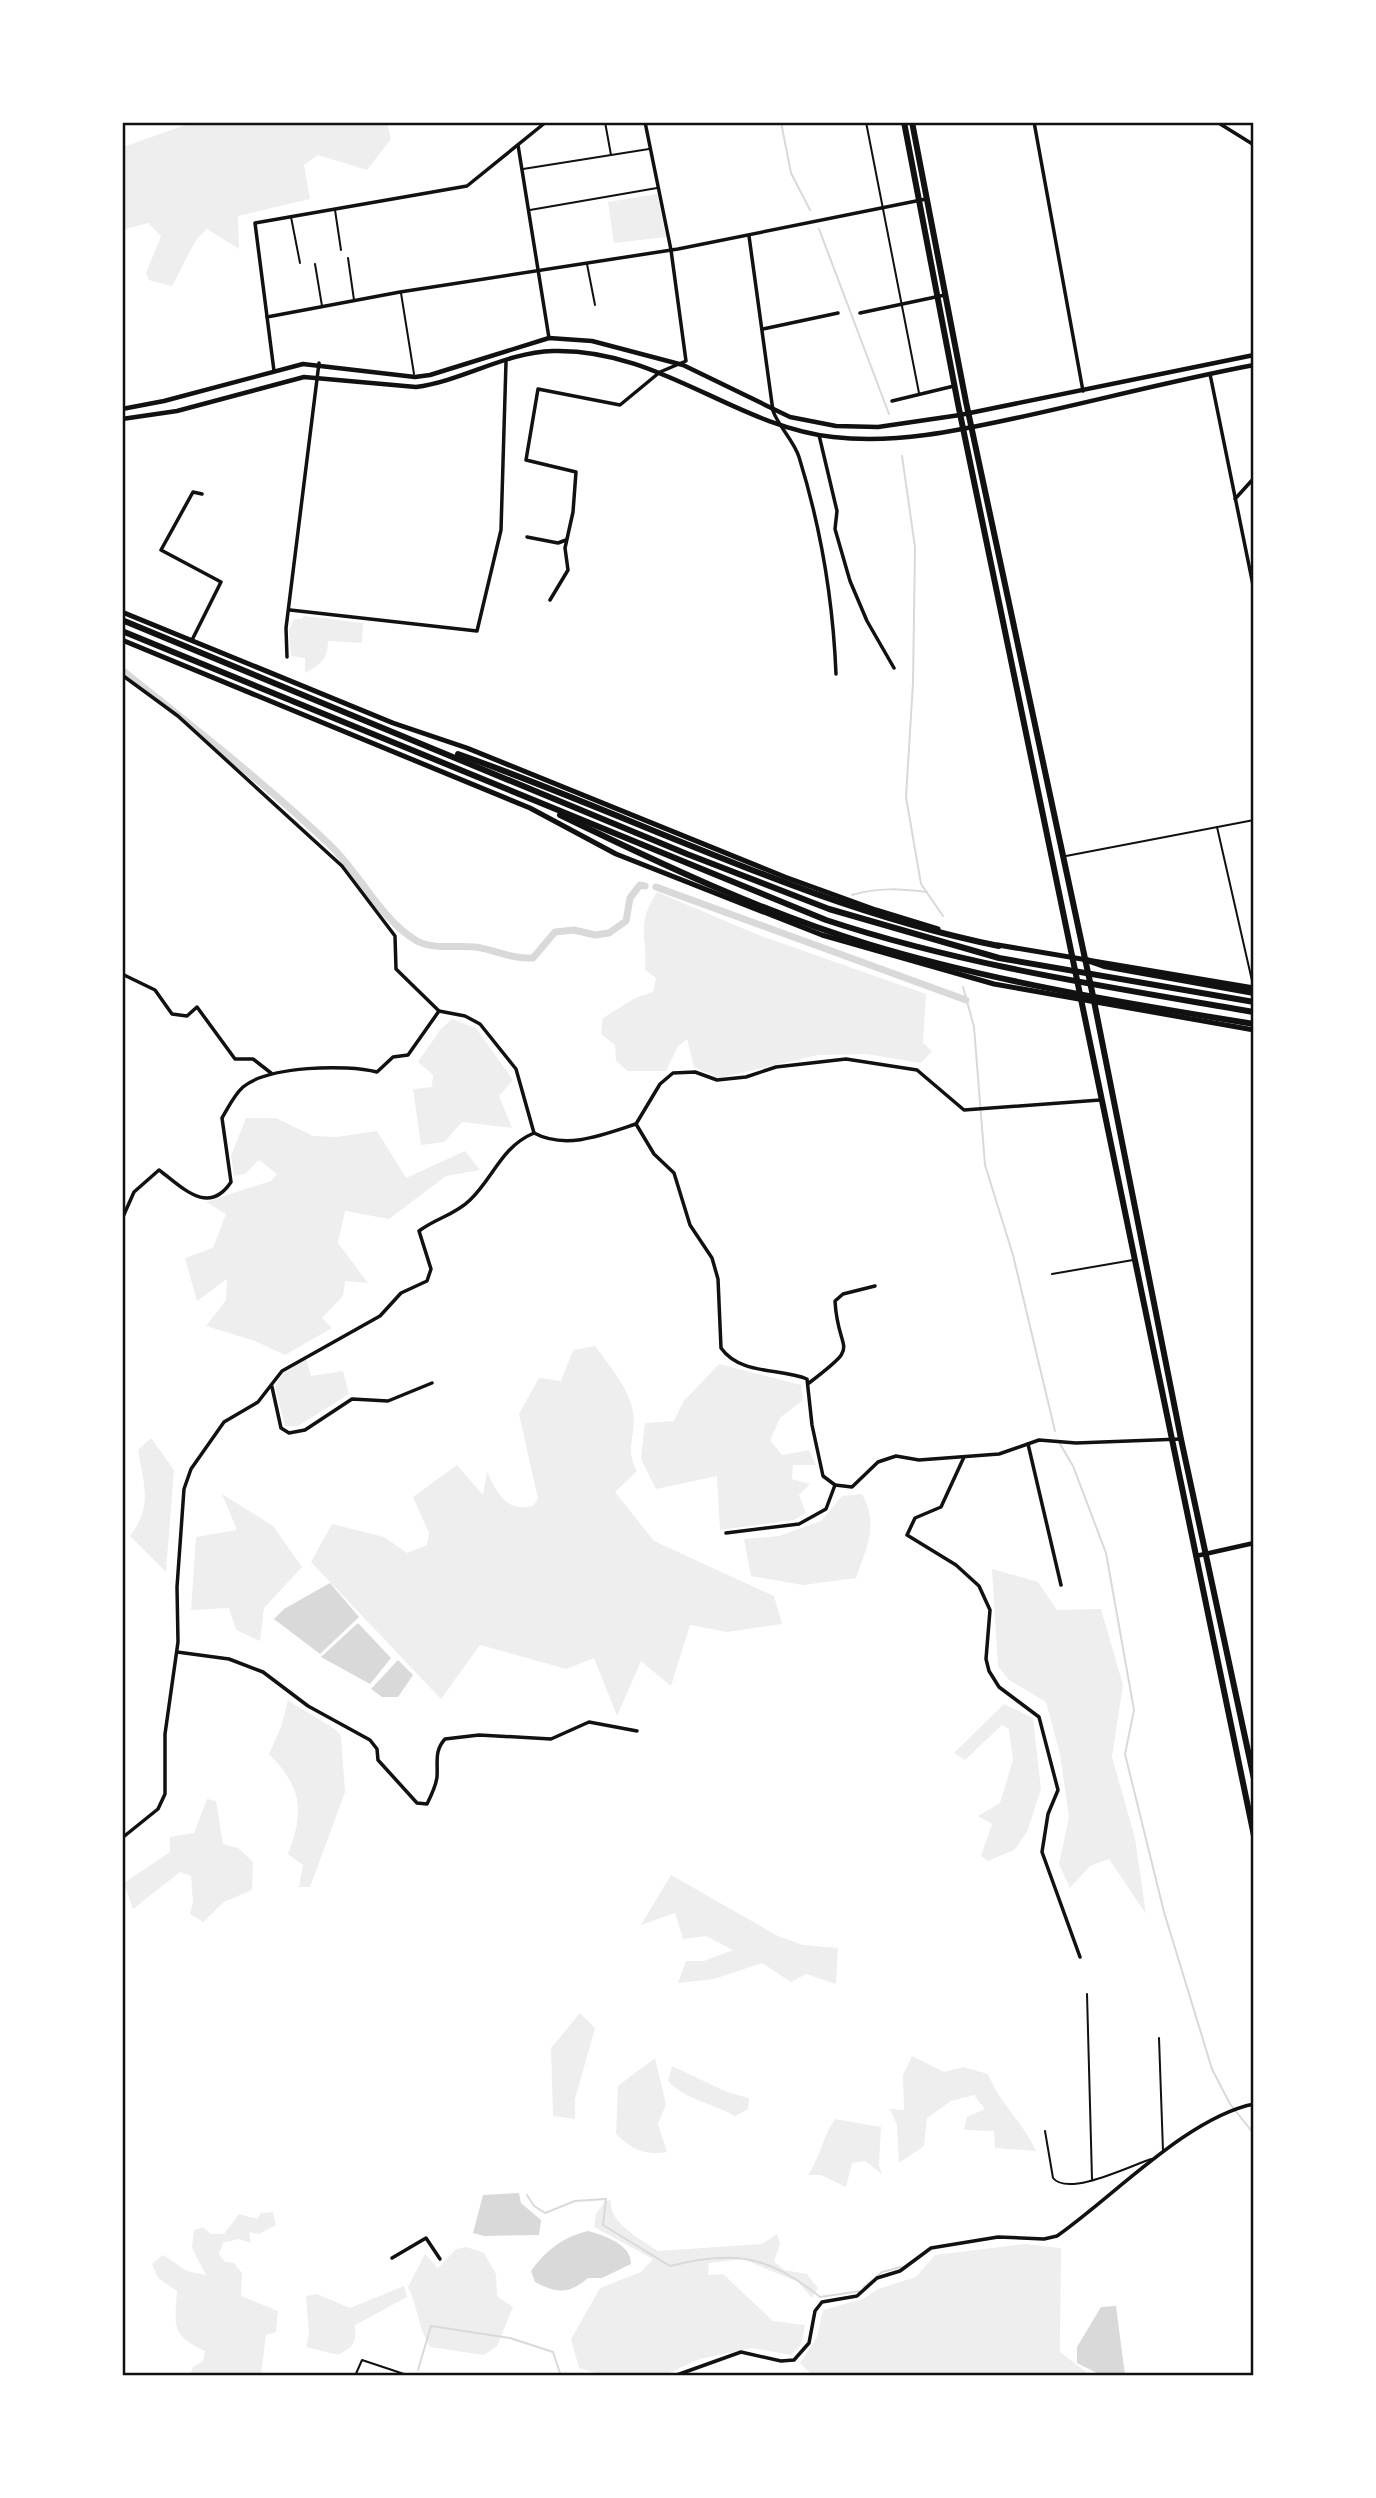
<svg xmlns="http://www.w3.org/2000/svg" width="1376" height="2498" viewBox="0 0 1376 2498" font-family="'Golos Text',sans-serif">
  <style>
    .green { fill: #eee }
    .water { fill: #d9d9d9 }
    .lines { fill: none; stroke-linecap: round; stroke-linejoin: round }
    .stream { stroke: #d9d9d9; stroke-width: 2 }
    .canal { stroke: #d9d9d9; stroke-width: 7 }
    .service { stroke: #111; stroke-width: 2 }
    .minor { stroke: #111; stroke-width: 3.5 }
    .tertiary { stroke: #111; stroke-width: 4.5 }
    .secondary { stroke: #111; stroke-width: 5 }
    .primary { stroke: #111; stroke-width: 6 }
    .trunk { stroke: #111; stroke-width: 6 }
    .neatline { fill: none; stroke: #111; stroke-width: 2.5 }
  </style>
  <rect width="100%" height="100%" fill="#fff"/>
  <g class="green">
    <polygon points="191,123 387,123 391,139 367,170 318,155 304,165 310,199 238,216 239,249 207,229 196,240 172,286 149,280 146,273 161,236 148,223 123,230 123,147"/>
    <polygon points="657,194 666,237 614,243 608,202"/>
    <path d="M 304,616 L 363,623 L 362,643 L 328,641 C 328,659 320,665 305,673 L 305,658 L 291,656 L 289,630 L 294,619 L 302,619 Z"/>
    <path d="M 657,892 L 761,936 L 926,994 L 923,1043 L 932,1051 L 921,1063 L 866,1054 L 818,1055 L 719,1078 L 694,1067 L 687,1039 L 678,1046 L 666,1071 L 628,1071 L 616,1061 L 615,1045 L 601,1034 L 603,1018 L 635,998 L 653,992 L 656,978 L 645,970 C 648,934 635,927 657,892 Z"/>
    <polygon points="452,1019 476,1028 513,1080 499,1096 512,1128 462,1122 444,1142 421,1145 413,1089 432,1087 433,1075 418,1062 440,1030"/>
    <polygon points="246,1118 276,1118 313,1136 337,1137 377,1131 406,1178 465,1151 480,1170 446,1176 389,1219 345,1211 338,1243 368,1283 345,1281 343,1296 322,1318 332,1328 285,1355 255,1341 206,1326 226,1300 227,1279 197,1301 185,1258 213,1248 226,1214 206,1202 271,1181 277,1174 259,1160 245,1174 234,1176 231,1156"/>
    <path d="M 595,1346 C 610,1367 628,1386 633,1412 C 637,1435 624,1448 637,1471 L 615,1492 L 654,1541 L 774,1596 L 782,1624 L 727,1632 L 690,1625 L 671,1686 L 641,1661 L 617,1716 L 594,1658 L 566,1669 L 480,1645 L 441,1699 L 311,1562 L 332,1524 L 384,1537 L 407,1553 L 427,1545 L 429,1533 L 413,1497 L 457,1465 L 483,1495 L 487,1472 C 497,1492 506,1513 533,1506 L 538,1499 L 519,1414 L 539,1378 L 561,1381 L 573,1350 Z"/>
    <polygon points="306,1358 311,1376 343,1371 349,1394 298,1426 285,1426 275,1387 283,1373"/>
    <polygon points="719,1364 801,1385 803,1400 780,1418 770,1440 782,1455 809,1450 816,1465 793,1465 792,1479 810,1484 799,1495 806,1513 794,1520 720,1530 717,1476 656,1489 641,1459 645,1423 674,1421 683,1402"/>
    <path d="M 151,1438 L 174,1470 L 166,1572 L 130,1536 C 153,1506 144,1485 138,1450 Z"/>
    <polygon points="222,1494 273,1526 302,1567 264,1608 260,1641 236,1630 229,1608 191,1610 196,1537 237,1530"/>
    <path d="M 862,1494 C 879,1525 867,1546 856,1578 L 803,1585 L 751,1576 L 744,1539 L 779,1536 L 821,1521 L 842,1496 Z"/>
    <polygon points="992,1569 1038,1582 1057,1610 1101,1609 1123,1685 1112,1757 1135,1838 1146,1914 1109,1859 1090,1866 1070,1888 1059,1864 1069,1817 1060,1754 1046,1702 1009,1680 998,1666"/>
    <path d="M 288,1700 C 299,1709 337,1727 341,1736 L 345,1792 L 310,1887 L 299,1887 L 303,1865 L 288,1854 C 304,1812 303,1788 269,1754 L 281,1727 Z"/>
    <polygon points="1004,1704 1033,1718 1041,1789 1027,1832 1014,1850 988,1861 981,1856 992,1824 978,1816 1000,1803 1013,1760 1009,1729 1002,1725 965,1760 954,1753"/>
    <polygon points="207,1799 216,1801 223,1844 238,1848 253,1862 252,1890 224,1902 203,1922 190,1914 193,1902 191,1876 180,1872 133,1909 124,1883 170,1852 170,1837 194,1833"/>
    <polygon points="671,1875 778,1936 803,1945 838,1948 836,1984 806,1974 791,1982 762,1963 714,1979 678,1983 686,1961 704,1961 733,1950 706,1936 683,1939 675,1913 641,1925"/>
    <polygon points="580,2013 595,2028 575,2099 575,2119 553,2116 551,2048"/>
    <path d="M 912,2056 L 944,2072 L 963,2067 L 988,2074 C 999,2103 1023,2122 1036,2151 L 995,2148 L 994,2131 L 964,2130 L 967,2117 L 985,2109 L 974,2095 L 951,2101 L 927,2118 L 924,2146 L 899,2163 L 897,2125 L 890,2109 L 904,2110 L 903,2075 Z"/>
    <path d="M 655,2058 L 666,2104 L 658,2124 L 667,2152 C 645,2156 632,2149 616,2134 L 618,2086 Z"/>
    <path d="M 672,2066 L 727,2092 L 749,2098 L 748,2109 L 735,2116 C 712,2103 686,2100 668,2081 Z"/>
    <path d="M 835,2119 L 881,2127 L 879,2165 L 882,2174 L 865,2161 L 852,2163 L 846,2187 L 821,2175 L 808,2175 C 821,2155 822,2138 835,2119 Z"/>
    <path d="M 611,2200 C 608,2223 641,2239 658,2251 L 762,2244 L 777,2234 L 780,2243 L 774,2262 L 785,2270 L 807,2274 L 818,2288 L 812,2298 L 798,2282 L 743,2259 L 709,2263 L 708,2275 L 723,2274 L 773,2321 L 805,2325 L 801,2345 L 791,2355 L 752,2348 L 700,2359 L 664,2375 L 603,2375 L 579,2368 L 571,2339 L 600,2288 L 641,2272 L 653,2259 L 594,2227 L 596,2214 L 605,2201 Z"/>
    <path d="M 273,2212 L 276,2225 L 259,2234 L 249,2232 L 251,2243 L 238,2239 L 223,2243 L 219,2254 L 225,2262 L 234,2263 L 242,2273 L 241,2296 L 278,2311 L 276,2332 L 266,2335 L 261,2375 L 190,2375 L 193,2367 L 203,2361 L 205,2351 C 170,2335 175,2326 177,2291 L 158,2278 L 152,2264 L 163,2255 L 187,2271 L 206,2275 L 192,2248 L 194,2230 L 203,2227 L 211,2234 L 224,2234 L 239,2214 L 257,2219 L 261,2213 Z"/>
    <polygon points="1024,2244 1061,2248 1060,2352 1090,2375 813,2376 800,2363 817,2337 823,2310 863,2299 878,2289 916,2277 935,2255"/>
    <path d="M 467,2247 L 484,2253 L 496,2274 L 497,2296 L 513,2307 L 497,2346 L 484,2355 L 430,2347 C 418,2328 418,2307 408,2287 L 425,2254 L 438,2268 L 456,2249 Z"/>
    <path d="M 404,2286 L 407,2297 L 355,2325 C 357,2343 353,2347 338,2355 L 306,2347 L 309,2334 L 306,2296 L 317,2294 L 350,2308 Z"/>
  </g>
  <g class="water">
    <polygon points="330,1583 359,1617 320,1654 274,1619 284,1609"/>
    <polygon points="358,1623 391,1658 370,1684 321,1657"/>
    <polygon points="398,1660 413,1675 398,1697 382,1697 371,1689"/>
    <polygon points="519,2193 521,2203 541,2220 539,2235 484,2236 473,2233 483,2195"/>
    <path d="M 588,2231 C 604,2235 632,2245 631,2264 L 602,2278 L 588,2278 C 569,2294 558,2294 535,2282 L 531,2271 C 546,2250 563,2237 588,2231 Z"/>
    <polygon points="1116,2306 1125,2375 1101,2375 1077,2363 1077,2347 1101,2307"/>
  </g>
  <g class="lines">
    <g class="stream">
      <polyline points="781,122 791,173 810,210"/>
      <polyline points="819,229 889,414"/>
      <polyline points="902,456 915,547 913,683 906,797 921,884 943,916"/>
      <path d="M 852,895 C 878,887 901,889 927,892"/>
      <polyline points="963,987 974,1027 985,1165 1013,1255 1055,1431"/>
      <polyline points="1060,1444 1073,1466 1106,1553 1134,1710 1125,1754 1164,1912 1212,2069 1230,2104 1254,2134"/>
      <path d="M 527,2195 L 534,2206 L 545,2213 L 575,2201 L 606,2199 L 603,2225 L 670,2266 C 733,2250 769,2255 820,2297 L 861,2291"/>
      <polyline points="864,2287 882,2272 901,2267"/>
      <polyline points="418,2370 431,2326 510,2338 553,2352 561,2376"/>
    </g>
    <g class="canal">
      <path d="M 122,670 C 193,727 265,783 331,846 C 361,875 381,920 417,941 C 434,950 457,945 475,947 C 496,950 511,959 533,958 L 555,932 L 574,930 L 595,935 L 609,933 L 626,921 L 630,898 L 640,885 L 645,886"/>
      <polyline points="656,887 966,1000"/>
    </g>
    <g class="service">
      <polyline points="605,122 611,155"/>
      <polyline points="866,122 919,393"/>
      <polyline points="523,169 649,149"/>
      <polyline points="335,210 341,250"/>
      <polyline points="530,210 657,188"/>
      <polyline points="291,217 300,263"/>
      <polyline points="348,258 354,300"/>
      <polyline points="315,264 322,306"/>
      <polyline points="587,264 595,305"/>
      <polyline points="401,293 414,374"/>
      <polyline points="1217,827 1253,985"/>
      <polyline points="1066,856 1254,820"/>
      <polyline points="1052,1274 1133,1260"/>
      <polyline points="1087,1994 1092,2179"/>
      <polyline points="1159,2038 1163,2151"/>
      <path d="M 1045,2131 L 1053,2178 C 1068,2197 1130,2166 1151,2159"/>
      <polyline points="355,2376 362,2360 410,2376"/>
    </g>
    <g class="minor">
      <polyline points="1034,122 1083,391"/>
      <polyline points="1217,122 1254,145"/>
      <polyline points="518,145 549,338"/>
      <path d="M 749,236 L 773,411 C 779,427 794,441 799,457 C 821,528 833,600 836,674"/>
      <polyline points="860,313 945,295"/>
      <polyline points="267,317 400,292 678,249 926,199"/>
      <polyline points="763,329 838,313"/>
      <polyline points="274,371 255,223 467,186 546,122"/>
      <polyline points="1210,374 1254,590"/>
      <polyline points="892,401 954,386"/>
      <polyline points="819,435 837,511 835,529 850,581 867,621 894,668"/>
      <polyline points="1235,499 1254,478"/>
      <polyline points="527,537 558,543 566,540"/>
      <polyline points="550,600 568,570 565,548 573,512 576,472 526,460 538,389 620,405 660,372 686,361 671,250 645,122"/>
      <polyline points="290,610 477,631 501,530 506,362"/>
      <polyline points="192,640 221,582 161,550 193,492 202,494"/>
      <polyline points="287,657 286,628 319,363"/>
      <polyline points="122,675 178,716 342,866 395,936 396,969 439,1011 465,1016 480,1024 516,1069 534,1133"/>
      <polyline points="122,974 155,990 172,1014 187,1016 197,1007 235,1059 253,1059 271,1073"/>
      <path d="M 636,1124 L 654,1154 L 674,1173 L 690,1225 L 712,1258 L 718,1279 L 721,1348 C 740,1375 780,1368 807,1379 L 812,1425 L 823,1476 L 835,1485 L 852,1487 L 878,1462 L 896,1456 L 919,1460 L 999,1454 L 1039,1440 L 1076,1443 L 1181,1439"/>
      <path d="M 534,1133 C 566,1150 603,1135 636,1124 L 660,1084 L 673,1073 L 695,1072 L 717,1080 L 746,1077 L 776,1067 L 846,1059 L 917,1070 L 964,1110 L 1100,1100"/>
      <path d="M 122,1219 L 134,1192 L 159,1170 C 181,1186 208,1217 231,1182 L 222,1118 C 228,1108 234,1095 243,1087 C 268,1066 346,1064 377,1072 L 393,1057 L 408,1055 L 439,1011"/>
      <path d="M 809,1383 C 864,1341 838,1357 835,1301 L 843,1294 L 875,1286"/>
      <polyline points="272,1387 281,1428 289,1433 305,1430 352,1399 388,1401 432,1383"/>
      <polyline points="1028,1444 1061,1585"/>
      <polyline points="964,1457 941,1507 915,1518 907,1535 956,1565 979,1586 990,1610 986,1659 989,1671 999,1687 1039,1717 1058,1790 1048,1814 1042,1852 1080,1957"/>
      <polyline points="726,1533 799,1524 826,1509 835,1485"/>
      <path d="M 177,1652 L 229,1659 L 263,1672 L 308,1706 L 370,1740 L 377,1749 L 378,1760 L 417,1803 L 427,1804 C 431,1796 436,1786 437,1777 C 438,1762 434,1751 445,1739 L 479,1735 L 551,1739 L 589,1722 L 637,1731"/>
      <path d="M 122,1838 L 158,1809 L 165,1794 L 165,1734 L 178,1642 L 177,1587 L 184,1489 L 191,1469 L 224,1422 L 258,1402 L 282,1371 L 380,1316 L 401,1293 L 427,1281 L 431,1269 L 419,1231 C 436,1218 455,1215 470,1200 C 494,1177 501,1147 534,1133"/>
      <polyline points="392,2258 426,2238 440,2259"/>
      <path d="M 674,2376 L 741,2352 L 781,2361 L 794,2360 L 809,2343 L 815,2311 L 822,2302 L 857,2296 L 877,2278 L 900,2271 L 931,2248 L 998,2237 L 1044,2239 L 1057,2236 C 1113,2197 1188,2117 1254,2104"/>
    </g>
    <g class="tertiary">
      <polyline points="122,409 164,401 303,364 415,377 430,375 549,338 592,341 683,365 790,417 836,426 878,427 960,415 1254,355"/>
      <path d="M 122,419 L 177,411 L 304,377 L 416,387 C 462,381 506,352 553,351 C 659,348 734,426 833,437 C 896,444 956,431 1016,418 C 1095,401 1174,380 1254,365"/>
      <polyline points="1196,1556 1254,1543"/>
    </g>
    <g class="secondary">
      <polyline points="122,612 393,723 467,748 785,877 876,910 938,929"/>
      <polyline points="122,640 530,808 616,854 822,935 994,984 1254,1030"/>
      <polyline points="998,945 1254,988"/>
    </g>
    <g class="primary">
      <polyline points="904,122 958,404 1254,1836"/>
      <polyline points="912,122 966,402 1093,996 1181,1439 1254,1779"/>
    </g>
    <g class="trunk">
      <polyline points="122,620 687,854 829,909 999,958 1254,1002"/>
      <path d="M 122,631 L 826,920 C 965,966 1109,987 1254,1012"/>
      <path d="M 458,754 C 639,818 810,908 999,946"/>
      <path d="M 560,815 C 659,863 762,912 868,944 C 994,982 1124,1003 1254,1024"/>
      <polyline points="1084,959 1104,966 1254,993"/>
    </g>
  </g>
  <rect width="1376" height="2498" fill="none" stroke="#ffffff" stroke-width="248"/>
  <rect x="124" y="124" width="1128" height="2250" class="neatline"/>
</svg>
